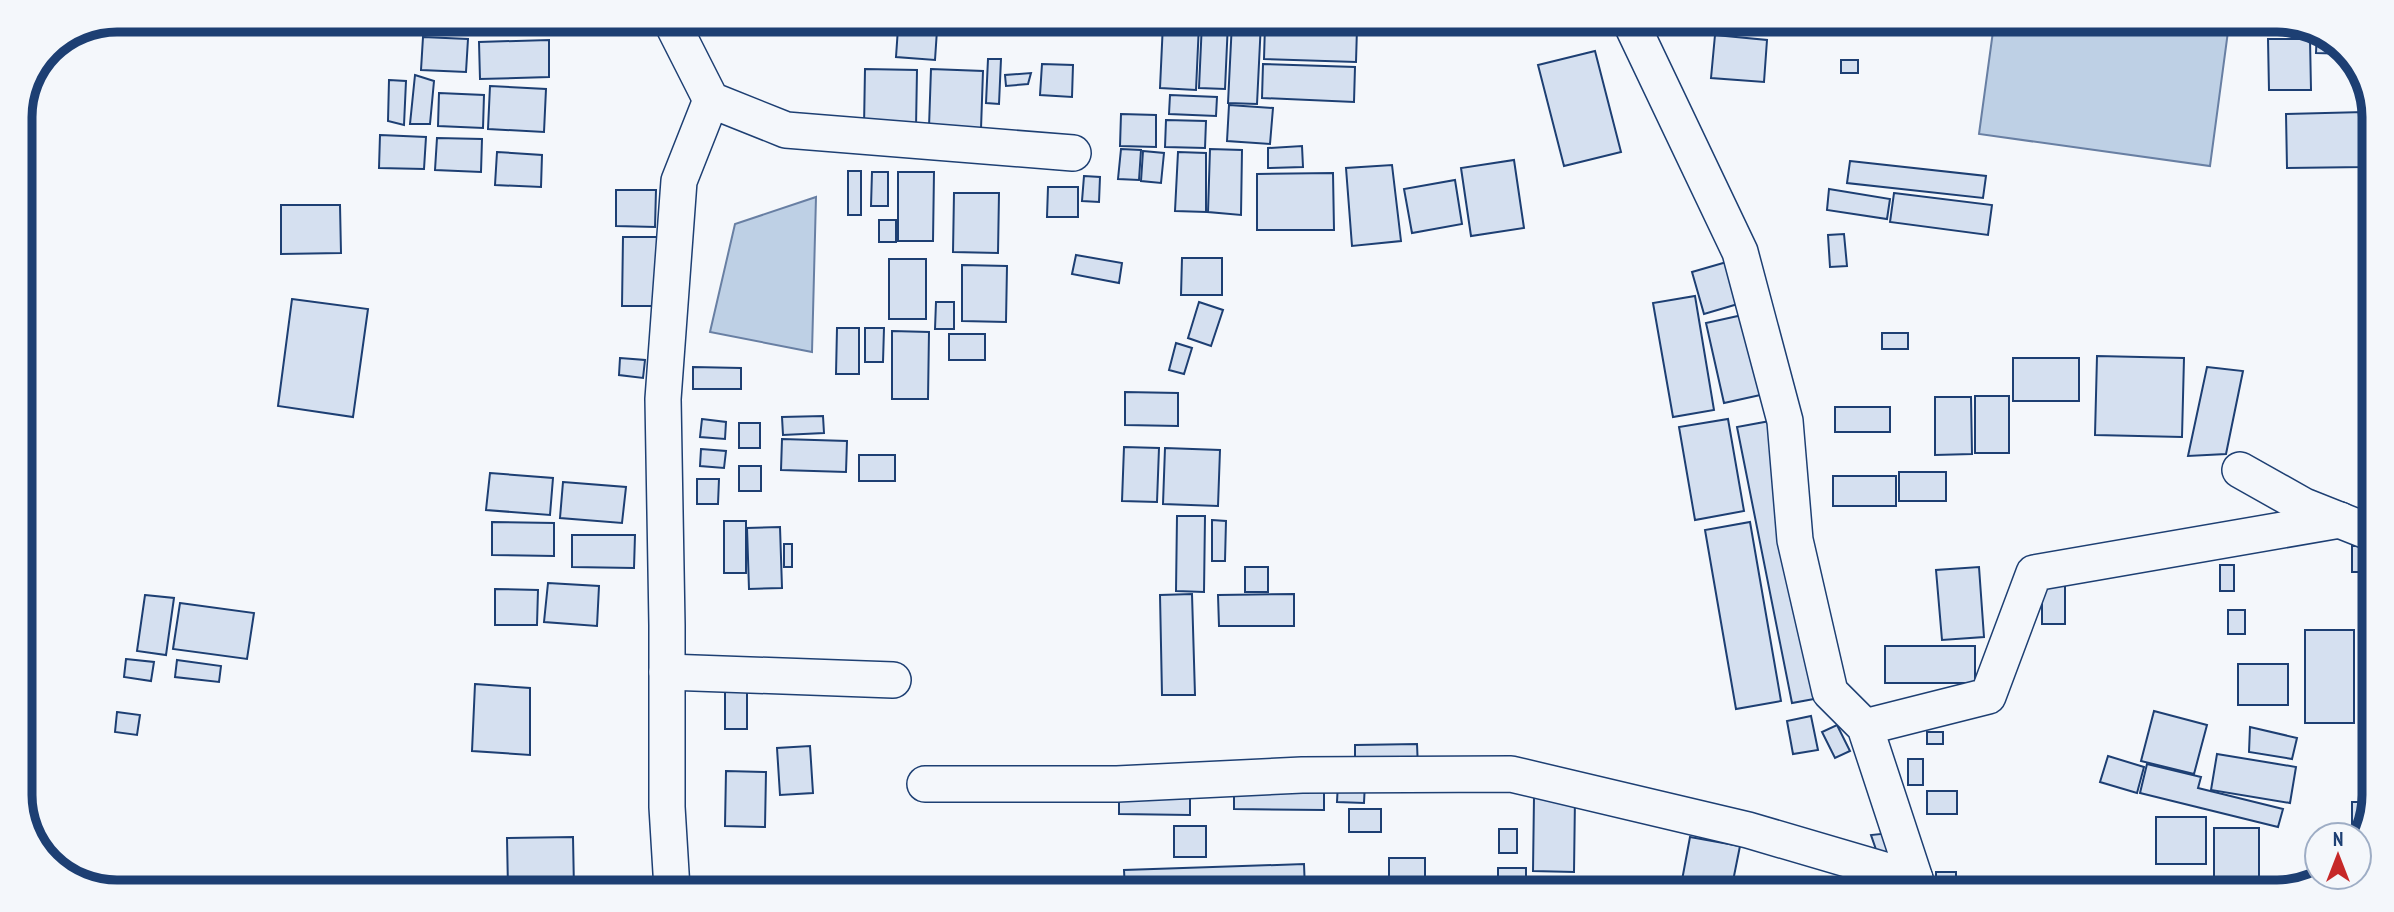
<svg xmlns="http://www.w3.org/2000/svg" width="2394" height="912" viewBox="0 0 2394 912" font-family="'PT Sans Narrow',sans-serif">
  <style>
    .water { fill: #bed0e5; stroke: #687fa3; stroke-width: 2 }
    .building { fill: #d5e0f0; stroke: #1d3f73; stroke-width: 2 }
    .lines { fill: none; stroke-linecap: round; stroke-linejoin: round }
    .minor-casing { stroke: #1d3f73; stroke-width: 38 }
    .minor { stroke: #f4f7fb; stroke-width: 35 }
    .rim { fill: none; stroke: #1d3f73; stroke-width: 9 }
  </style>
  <rect width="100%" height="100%" fill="#f4f7fb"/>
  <g class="water">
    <polygon points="1994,24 2229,24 2210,166 1979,134"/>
    <polygon points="816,197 812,352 710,332 735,224"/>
  </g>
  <g class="building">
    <polygon points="385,20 417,20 415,28 385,24"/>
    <polygon points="605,20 639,21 606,25"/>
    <polygon points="1202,22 1228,22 1225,89 1199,88"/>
    <polygon points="1232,22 1261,22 1257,104 1228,103"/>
    <polygon points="1163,23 1199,24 1196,90 1160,88"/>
    <rect x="1840" y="23" width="17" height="4"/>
    <polygon points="1265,25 1357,28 1356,62 1264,59"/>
    <polygon points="898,28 937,30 935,60 896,57"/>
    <polygon points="2317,30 2350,54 2316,53"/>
    <polygon points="1715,35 1767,40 1764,82 1711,78"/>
    <polygon points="423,37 468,39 466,72 421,70"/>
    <polygon points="2268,39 2310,39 2311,90 2269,90"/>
    <polygon points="549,40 549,77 480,79 479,42"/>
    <polygon points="1595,51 1621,152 1564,166 1538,65"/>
    <polygon points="988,59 1001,59 999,104 986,103"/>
    <rect x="1841" y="60" width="17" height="13"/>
    <polygon points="1042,64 1073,65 1072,97 1040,95"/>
    <polygon points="1263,64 1355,67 1354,102 1262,98"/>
    <polygon points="865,69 917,70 916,128 864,127"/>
    <polygon points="931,69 983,71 981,129 929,127"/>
    <polygon points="1031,73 1028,84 1006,86 1005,75"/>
    <polygon points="415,75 434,81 430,124 410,124"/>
    <polygon points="389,80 406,81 404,125 388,121"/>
    <polygon points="490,86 546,89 544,132 488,129"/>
    <polygon points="439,93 484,95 483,128 438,126"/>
    <polygon points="1170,95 1217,97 1216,116 1169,114"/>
    <polygon points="1229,105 1273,108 1270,144 1227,141"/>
    <polygon points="2364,112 2365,167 2287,168 2286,114"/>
    <polygon points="1121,114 1156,115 1156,147 1120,146"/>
    <polygon points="1166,120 1206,121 1205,148 1165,147"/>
    <polygon points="380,135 426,137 424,169 379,168"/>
    <polygon points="437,138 482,139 481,172 435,170"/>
    <polygon points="1302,146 1303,167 1268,168 1268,148"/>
    <polygon points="1121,149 1141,150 1139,180 1118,179"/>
    <polygon points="1210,149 1242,150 1241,215 1208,212"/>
    <polygon points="1143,151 1164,153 1161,183 1141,181"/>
    <polygon points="497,152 542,155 541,187 495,185"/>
    <polygon points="1178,152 1206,153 1206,212 1175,211"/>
    <polygon points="1514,160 1524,228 1471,236 1461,168"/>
    <polygon points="1850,161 1986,176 1983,198 1847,183"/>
    <polygon points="1392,165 1401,241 1352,246 1346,168"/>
    <rect x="848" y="171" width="13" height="44"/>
    <polygon points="872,172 888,172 888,206 871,206"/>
    <polygon points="898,172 934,172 933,241 898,241"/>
    <polygon points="1333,173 1334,230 1257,230 1257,174"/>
    <polygon points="1084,176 1100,177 1099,202 1082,201"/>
    <polygon points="1455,180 1462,224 1412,233 1404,189"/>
    <polygon points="1048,187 1078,187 1078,217 1047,217"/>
    <polygon points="1829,189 1890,199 1887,219 1827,210"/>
    <polygon points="616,190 656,190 655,227 616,226"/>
    <polygon points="954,193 999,193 998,253 953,252"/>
    <polygon points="1894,193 1992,205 1988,235 1890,222"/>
    <polygon points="281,205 340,205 341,253 281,254"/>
    <rect x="879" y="220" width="17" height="22"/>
    <polygon points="1844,234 1847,266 1830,267 1828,235"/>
    <polygon points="623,237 658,237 658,306 622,306"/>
    <polygon points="1076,255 1122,263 1119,283 1072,274"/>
    <polygon points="1182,258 1222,258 1222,295 1181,295"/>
    <rect x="889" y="259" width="37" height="60"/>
    <polygon points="1737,259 1748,301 1704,314 1692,272"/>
    <polygon points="962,265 1007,266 1006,322 962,321"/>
    <polygon points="1695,296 1714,410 1673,417 1653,303"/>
    <polygon points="292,299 368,309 353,417 278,406"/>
    <polygon points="936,302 954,302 954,329 935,329"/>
    <polygon points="1199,302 1223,310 1211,346 1188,338"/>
    <polygon points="1747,314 1765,394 1724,403 1706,323"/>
    <polygon points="837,328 859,328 859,374 836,374"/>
    <polygon points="865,328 884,328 883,362 865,362"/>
    <polygon points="892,331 929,332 928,399 892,399"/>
    <rect x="1882" y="333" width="26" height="16"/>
    <rect x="949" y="334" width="36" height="26"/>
    <polygon points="1176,343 1192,348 1184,374 1169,370"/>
    <polygon points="2097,356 2184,358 2182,437 2095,435"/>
    <polygon points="620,358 645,360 643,378 619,375"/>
    <rect x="2013" y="358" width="66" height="43"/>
    <polygon points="693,367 741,368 741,389 693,389"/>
    <polygon points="2207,367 2243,371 2226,454 2188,456"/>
    <polygon points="1125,392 1178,393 1178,426 1125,425"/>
    <rect x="1975" y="396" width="34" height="57"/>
    <polygon points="1935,397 1971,397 1972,454 1935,455"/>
    <rect x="1835" y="407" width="55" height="25"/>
    <polygon points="823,416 824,433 783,435 782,417"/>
    <polygon points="702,419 726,422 725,439 700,437"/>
    <polygon points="1728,419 1744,511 1695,520 1679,427"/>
    <polygon points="1770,421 1825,697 1792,703 1737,427"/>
    <rect x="739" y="423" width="21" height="25"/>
    <polygon points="782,439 847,441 846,472 781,470"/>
    <polygon points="1124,447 1159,448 1157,502 1122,501"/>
    <polygon points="1165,448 1220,450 1218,506 1163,504"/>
    <polygon points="701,449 726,451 724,468 700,466"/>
    <rect x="859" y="455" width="36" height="26"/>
    <rect x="739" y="466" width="22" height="25"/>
    <rect x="1899" y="472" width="47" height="29"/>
    <polygon points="490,473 553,478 550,515 486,510"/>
    <rect x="1833" y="476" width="63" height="30"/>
    <polygon points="697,479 719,479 718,504 697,504"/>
    <polygon points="563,482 626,487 622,523 560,518"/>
    <polygon points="1177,516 1205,516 1204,592 1176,591"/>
    <polygon points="1212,520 1226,521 1225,561 1212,561"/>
    <rect x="724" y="521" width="22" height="52"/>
    <polygon points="492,522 554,523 554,556 492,555"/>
    <polygon points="1750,522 1781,701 1736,709 1705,530"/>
    <polygon points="780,527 782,588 749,589 747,528"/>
    <polygon points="572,535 635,535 634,568 572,567"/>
    <rect x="784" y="544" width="8" height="23"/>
    <rect x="2352" y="546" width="12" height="26"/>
    <rect x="2220" y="565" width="14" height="26"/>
    <rect x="1245" y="567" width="23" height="25"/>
    <polygon points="1979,567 1984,637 1942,640 1936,570"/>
    <polygon points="548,583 599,586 597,626 544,622"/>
    <rect x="2042" y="583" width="23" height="41"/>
    <polygon points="495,589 538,590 537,625 495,625"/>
    <polygon points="1192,594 1195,695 1162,695 1160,595"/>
    <polygon points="1294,594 1294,626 1219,626 1218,595"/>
    <polygon points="145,595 174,598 166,655 137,651"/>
    <polygon points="180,603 254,613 247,659 173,649"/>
    <rect x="2228" y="610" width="17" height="24"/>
    <rect x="2305" y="630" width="49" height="93"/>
    <rect x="1885" y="646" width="90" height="37"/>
    <polygon points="126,659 154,662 151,681 124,677"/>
    <polygon points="177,660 221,666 219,682 175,677"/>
    <rect x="2238" y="664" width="50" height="41"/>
    <rect x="725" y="678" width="22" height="51"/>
    <polygon points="475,684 530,688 530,755 472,751"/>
    <polygon points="2154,711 2207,725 2194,774 2141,761"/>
    <polygon points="117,712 140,715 137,735 115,732"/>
    <polygon points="1811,716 1818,750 1793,754 1787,721"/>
    <polygon points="1837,725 1850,751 1835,758 1822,732"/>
    <polygon points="2250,727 2297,738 2292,759 2249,752"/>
    <rect x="1927" y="732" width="16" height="12"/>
    <polygon points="1417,744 1418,768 1355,769 1355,745"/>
    <polygon points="810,746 813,793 780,795 777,748"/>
    <polygon points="2217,754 2296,767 2290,803 2211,790"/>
    <polygon points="2108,756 2144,767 2137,793 2100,782"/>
    <rect x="1908" y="759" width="15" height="26"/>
    <polygon points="2147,764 2201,777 2198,788 2283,809 2278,827 2140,793"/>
    <polygon points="726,771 766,772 765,827 725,826"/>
    <polygon points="1338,782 1365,782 1364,803 1337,802"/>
    <polygon points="1234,787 1324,787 1324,810 1234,809"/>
    <rect x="1927" y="791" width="30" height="23"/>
    <polygon points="1119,793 1190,793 1190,815 1119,814"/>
    <polygon points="1534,797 1575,797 1574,872 1533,871"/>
    <polygon points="2352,802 2370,802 2369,827 2359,841 2359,835 2352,835"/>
    <rect x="1349" y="809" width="32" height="23"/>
    <rect x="2156" y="817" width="50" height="47"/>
    <rect x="1174" y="826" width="32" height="31"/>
    <rect x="2214" y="828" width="45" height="65"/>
    <rect x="1499" y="829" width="18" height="24"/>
    <polygon points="1890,833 1899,862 1881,864 1871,835"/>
    <polygon points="573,837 574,889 508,888 507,838"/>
    <polygon points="1690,837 1740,846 1731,891 1680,891"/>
    <rect x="1389" y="858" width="36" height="33"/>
    <polygon points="1304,864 1305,890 1125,890 1124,870"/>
    <rect x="1498" y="868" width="28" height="23"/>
    <rect x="1936" y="872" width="20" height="20"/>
    <rect x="2146" y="879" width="13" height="13"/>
    <rect x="1359" y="883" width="28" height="8"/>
    <rect x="1535" y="889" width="25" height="2"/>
  </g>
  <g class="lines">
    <g class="minor-casing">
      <g id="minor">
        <polyline points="672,21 673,25 711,100 786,130 1073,153"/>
        <polyline points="1631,23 1740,252 1785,421 1795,540 1830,692 1865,727 1915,879 1916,892"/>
        <polyline points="2240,470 2304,506 2372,533"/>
        <polyline points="667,672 893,680"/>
        <polyline points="1865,727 1988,696 2034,573 2340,520"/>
        <polyline points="925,784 1117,784 1302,775 1511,774 1748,830 1915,879"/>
        <polyline points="672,889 667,807 667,625 663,399 679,181 711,100"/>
      </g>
    </g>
    <use href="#minor" class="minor"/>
  </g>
  <path d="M0 0H2394V912H0ZM117 32H2277A85 85 0 0 1 2362 117V795A85 85 0 0 1 2277 880H117A85 85 0 0 1 32 795V117A85 85 0 0 1 117 32Z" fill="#f4f7fb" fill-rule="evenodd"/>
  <path class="rim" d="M117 32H2277A85 85 0 0 1 2362 117V795A85 85 0 0 1 2277 880H117A85 85 0 0 1 32 795V117A85 85 0 0 1 117 32Z"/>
  <g transform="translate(2338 856)"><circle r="33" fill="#f4f7fb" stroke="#9eadc5" stroke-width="2"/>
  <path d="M0-5L12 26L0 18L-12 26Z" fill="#c62828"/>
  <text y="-10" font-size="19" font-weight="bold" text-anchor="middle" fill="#1d3f73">N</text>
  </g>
</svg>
